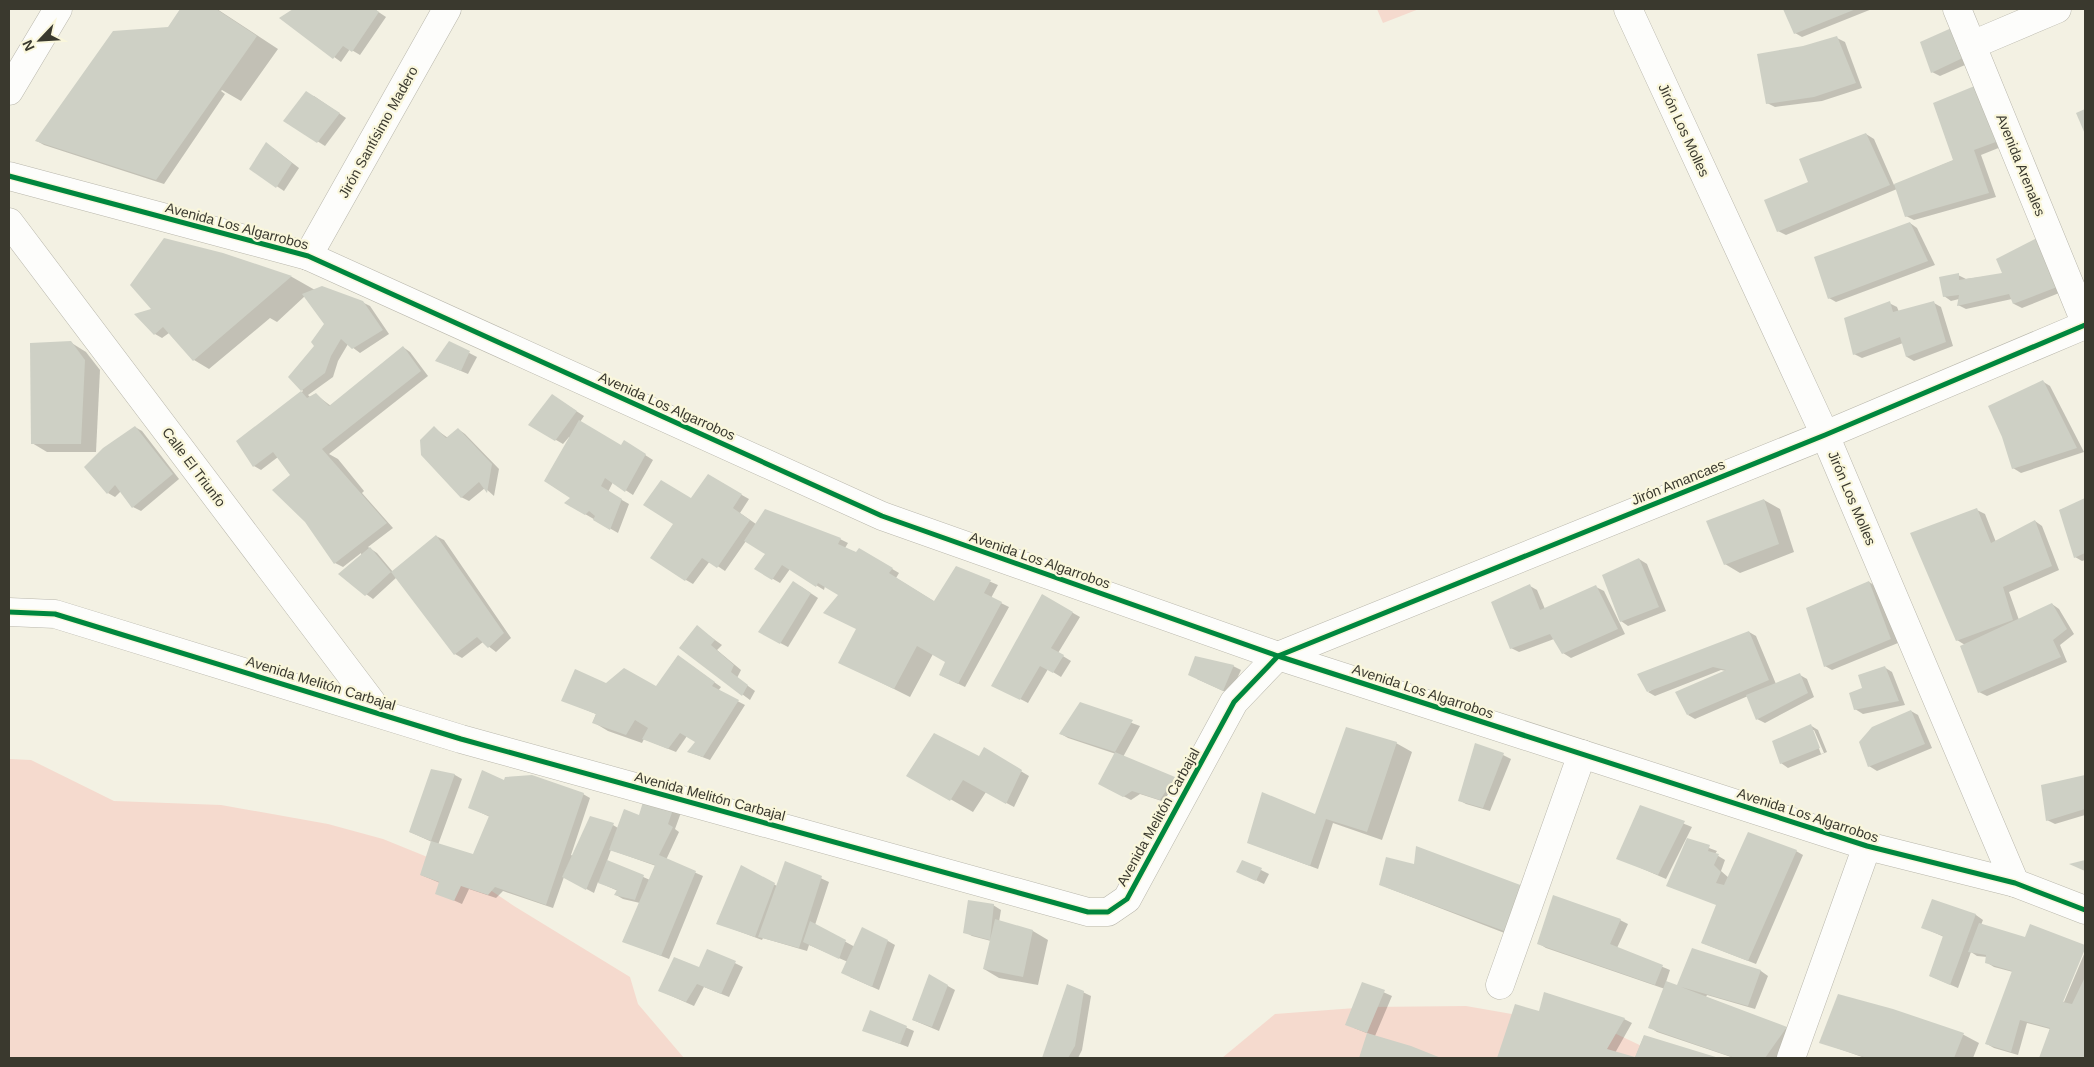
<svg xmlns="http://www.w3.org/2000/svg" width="2094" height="1067" viewBox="0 0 2094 1067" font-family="Arial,sans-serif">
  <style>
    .green { fill: #f5dace }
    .shadow { fill: #0003; fill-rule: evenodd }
    .building { fill: #ced0c5 }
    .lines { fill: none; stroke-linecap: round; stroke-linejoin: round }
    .minor-casing { stroke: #b9b7ac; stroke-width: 29 }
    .minor { stroke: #fdfdfb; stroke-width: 28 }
    .cycleway-casing { stroke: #faf7dc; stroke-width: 8 }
    .cycleway { stroke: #00873e; stroke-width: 5 }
    .labels { text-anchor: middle; stroke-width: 4.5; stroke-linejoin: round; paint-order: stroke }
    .street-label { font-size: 14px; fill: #3a392e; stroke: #faf7dc }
  </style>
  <rect width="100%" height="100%" fill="#f3f1e3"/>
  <g class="green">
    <polygon points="1377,9 1419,9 1383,23"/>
    <polygon points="9,759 31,760 114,801 221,805 328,824 383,839 462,871 514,906 630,977 638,1004 684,1058 9,1058"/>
    <polygon points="1466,1006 1610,1031 1667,1058 1222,1058 1275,1014 1369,1007"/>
  </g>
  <g class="shadow">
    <polygon points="182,9 217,9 278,49 241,101 222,90 221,91 225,94 164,184 44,145 37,141 169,29"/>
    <polygon points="295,9 374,9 386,17 360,55 350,49 341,62 281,18"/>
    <polygon points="1784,9 1872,9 1802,37 1795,33"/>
    <polygon points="1837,38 1845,42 1862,88 1822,101 1775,107 1767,103 1804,48"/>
    <polygon points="1922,42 1974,61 1940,76 1932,72"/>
    <polygon points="314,96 346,118 325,146 285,121"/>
    <polygon points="1934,103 2011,143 1981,155 1996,197 1914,220 1906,216 1897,189 1786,235 1778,231 1809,183 1866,134 1874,139 1894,185 1954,160"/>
    <polygon points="273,148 299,168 284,191 251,169"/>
    <polygon points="1910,223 1917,228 1935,265 1836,302 1829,298"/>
    <polygon points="2037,240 2064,291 2022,308 2014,304 2012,299 1966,309 1958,305 1959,299 1951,301 1944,296 1958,275 1966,279 2004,274"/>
    <polygon points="222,254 292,277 315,290 362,302 370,306 389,334 360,353 348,344 338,361 333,377 308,395 310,397 315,394 331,406 403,347 410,352 428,376 329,454 338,459 364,491 362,493 393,528 368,547 377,553 393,572 436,536 444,540 511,638 496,652 483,642 462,658 455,654 397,577 373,599 366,594 361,553 343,567 335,563 306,522 292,475 278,457 261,470 254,466 238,441 303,391 290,377 316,346 326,324 305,296 277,322 270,318 209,369 194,360 169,333 162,338 155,334 154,309"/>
    <polygon points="1889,303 1897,307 1899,312 1934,303 1941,307 1953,346 1914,361 1907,357 1903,343 1862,358 1854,354"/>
    <polygon points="70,342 86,352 100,370 96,452 47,452 32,443"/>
    <polygon points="450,343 477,357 468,374 437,361"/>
    <polygon points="2042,381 2050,386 2084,452 2021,473 2013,468"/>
    <polygon points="559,400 584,416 580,422 621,446 631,446 653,460 633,495 613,482 608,492 629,504 618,533 585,514 572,498 570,437 569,437 563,444 530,425"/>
    <polygon points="135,427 142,431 179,479 141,511 133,507 121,491 115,497 108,493"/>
    <polygon points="434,428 448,438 458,429 465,434 499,469 494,496 485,488 469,501 461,497"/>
    <polygon points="708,476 749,499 740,513 756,524 840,539 848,543 845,548 857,553 859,549 899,573 896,578 935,602 956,567 998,585 991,598 1009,607 965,687 940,675 947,662 933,654 910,697 840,662 858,630 840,595 825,586 824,590 790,569 780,583 756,569 766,553 746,541 725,571 710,561 693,584 686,580 691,499"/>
    <polygon points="1764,500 1780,509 1794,552 1740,573 1725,564"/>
    <polygon points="2085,500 2085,560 2082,561 2075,557 2060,510"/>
    <polygon points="1977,510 1985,514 1996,542 2035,521 2042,526 2059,570 2009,592 2019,620 2052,604 2059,609 2074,634 2060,645 2067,662 1987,696 1979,692 1965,645 1957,640"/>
    <polygon points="1639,559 1647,564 1666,611 1628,626 1621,621"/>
    <polygon points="1869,582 1877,587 1898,643 1832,670 1825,666"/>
    <polygon points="800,586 818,598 788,647 767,636"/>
    <polygon points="1530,586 1537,590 1545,609 1596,587 1604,591 1625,634 1571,658 1563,653 1554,639 1519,652 1511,648"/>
    <polygon points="1042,595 1080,617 1058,653 1071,661 1061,677 1048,669 1028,703 999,688"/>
    <polygon points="697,627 722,645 717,650 741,670 737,678 755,691 750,700 680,648"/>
    <polygon points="1749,632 1756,636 1776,684 1800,675 1807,679 1814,697 1765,723 1757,719 1748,696 1695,719 1688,715 1726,671 1721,670 1655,696 1648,692"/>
    <polygon points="678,656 721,687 718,691 745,705 710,760 689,752 697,742 687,736 676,752 644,739 642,743 608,731 593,722 596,714 562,700 607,685 656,688"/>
    <polygon points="1233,666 1241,670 1230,694 1197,679"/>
    <polygon points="1884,667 1892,672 1905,705 1863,714 1855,709 1864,689"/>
    <polygon points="1081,704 1140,726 1123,757 1182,783 1168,803 1140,794 1131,800 1107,788 1116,754 1068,738 1061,734"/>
    <polygon points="1911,711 1918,715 1932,748 1877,771 1869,766"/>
    <path d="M 1810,725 L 1818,730 L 1827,752 L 1788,768 L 1781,763 ZM 1812,730 L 1814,730 L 1824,753 L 1821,754 Z"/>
    <polygon points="1396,743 1412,752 1382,840 1333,823 1318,869 1249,843 1322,819"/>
    <polygon points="984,749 1029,776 1014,807 986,792 973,812 908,775 979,757"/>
    <polygon points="1503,755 1511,759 1490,811 1466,804 1459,800"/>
    <path d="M 432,770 L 455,775 L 462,779 L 438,845 L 474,856 L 490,817 L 469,807 L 505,781 L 583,794 L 590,798 L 571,855 L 573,856 L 613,825 L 618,828 L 640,817 L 683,807 L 675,829 L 679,832 L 666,860 L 703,876 L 669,959 L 623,941 L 640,903 L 623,899 L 616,895 L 618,891 L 598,882 L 594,893 L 564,877 L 553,908 L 503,891 L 496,898 L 469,889 L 462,904 L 437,893 L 440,883 L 421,875 L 432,842 L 410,832 ZM 611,850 L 656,866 L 650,880 L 607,861 Z"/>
    <polygon points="2085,776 2085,815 2055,824 2047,820 2043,786"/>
    <polygon points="1640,806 1692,827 1666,879 1618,858"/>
    <polygon points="1688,840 1717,851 1715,854 1725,860 1721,871 1729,878 1796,851 1803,855 1756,964 1702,943 1717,905"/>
    <polygon points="1243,861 1269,874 1264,884 1245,875"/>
    <polygon points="786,862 829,882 815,925 855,947 888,941 895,945 879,990 850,977 848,962 809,945 807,951 763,938 762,940 717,923 742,867 777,886"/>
    <polygon points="1380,884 1522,887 1520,939 1388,888"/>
    <polygon points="1933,901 1976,915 1983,920 1981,925 2025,939 2030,926 2085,946 2062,1001 2064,1002 2085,952 2085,1058 2041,1058 2050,1029 2027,1023 2018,1055 1994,1048 1987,1044 2013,972 1994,967 1986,962 1987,957 1977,956 1971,952 1958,988 1930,976 1944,937 1922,927"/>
    <polygon points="993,905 1001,910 999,922 1033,931 1048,940 1038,985 999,978 984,969 991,941 972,936 965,932"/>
    <polygon points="1620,920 1628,924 1617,948 1670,970 1666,982 1678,987 1693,950 1761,971 1768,976 1755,1009 1707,995 1706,997 1794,1032 1776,1058 1734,1058 1657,1032 1649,1027 1665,989 1546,948 1538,943"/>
    <polygon points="708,950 743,967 729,997 704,987 694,1006 667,994 700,969"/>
    <polygon points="930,976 955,990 939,1031 913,1020"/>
    <polygon points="1363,983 1392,996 1375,1036 1411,1047 1438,1058 1360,1058 1369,1034 1354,1028"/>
    <polygon points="1068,985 1091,996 1082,1050 1078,1058 1043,1058"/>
    <polygon points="1545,993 1624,1019 1632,1023 1615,1053 1634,1058 1498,1058 1516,1006 1540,1013"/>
    <polygon points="1893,1010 1964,1035 1979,1043 1973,1058 1865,1058 1820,1042"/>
    <polygon points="871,1012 914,1031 908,1047 863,1030"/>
    <polygon points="1644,1036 1716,1058 1635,1058"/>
  </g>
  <g class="building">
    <polygon points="180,9 216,9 257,36 156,180 35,141 113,31 168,27"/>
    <polygon points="293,9 375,9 379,12 352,52 343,46 333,59 279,18"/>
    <polygon points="1783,9 1856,9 1794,34"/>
    <polygon points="1956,26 1967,56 1931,73 1920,42"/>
    <polygon points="1837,36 1856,83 1814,97 1766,104 1757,54 1803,46"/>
    <polygon points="1977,85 2004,139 1974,150 1989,193 1905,217 1894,184 1953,160 1933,103"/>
    <polygon points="306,91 340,113 317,143 283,121"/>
    <polygon points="2085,109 2085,134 2076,113"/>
    <polygon points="1866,133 1890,185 1777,232 1764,200 1808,182 1799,159"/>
    <polygon points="266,142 292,163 276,188 249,169"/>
    <polygon points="1910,222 1928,261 1828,299 1814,257"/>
    <polygon points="164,238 223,253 292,276 193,361 163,327 154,335 134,314 151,309 130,285"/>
    <polygon points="2037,238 2057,287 2013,304 2009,294 1957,306 1959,295 1943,297 1939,277 1959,273 1959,280 2002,273 1996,259"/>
    <polygon points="322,286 363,301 383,330 352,349 341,339 331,356 325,373 301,391 288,377 314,346 311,342 324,324 302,294"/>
    <polygon points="1890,301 1893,312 1934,301 1946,342 1906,357 1900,337 1853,355 1844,318"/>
    <polygon points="71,341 85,360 81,444 31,444 30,343"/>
    <polygon points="449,341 470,351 461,371 435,361"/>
    <polygon points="403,346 421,371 322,449 387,523 334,564 305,522 272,490 290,475 273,452 253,467 236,441 301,391 307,398 316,393 329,406"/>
    <polygon points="2043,380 2077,448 2012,469 2002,437 1988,406"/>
    <polygon points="552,394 577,411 555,441 528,425"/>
    <polygon points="579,420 621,445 624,440 646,454 625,492 605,478 601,486 622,499 610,530 593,520 595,516 589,511 585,515 564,503 570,498 544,481"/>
    <polygon points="135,426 173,474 132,508 115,485 107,494 84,467 103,448"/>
    <polygon points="434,426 446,438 458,428 492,464 487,493 479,482 461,498 421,455 420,440"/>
    <polygon points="708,474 742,494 733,508 750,520 717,568 702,558 685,581 650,558 673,524 643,505 661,480 691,498"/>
    <polygon points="2085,498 2085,553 2074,558 2059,510"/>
    <polygon points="1764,499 1779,544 1724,565 1706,521"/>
    <polygon points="1977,508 1991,543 2035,520 2052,566 2003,587 2013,620 1956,641 1910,533"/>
    <polygon points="765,509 841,538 838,544 856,552 859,548 893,568 889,573 934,601 956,566 991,580 984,593 1002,602 958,684 939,675 945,662 917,646 894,689 838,663 856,629 823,613 838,595 818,583 816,587 782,565 772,580 754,569 765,554 744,541"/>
    <polygon points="436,535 504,633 488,648 477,637 454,655 391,572 365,596 338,574 370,547 391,572"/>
    <polygon points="1639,558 1659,607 1620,622 1602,575"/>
    <polygon points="793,581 811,593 780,644 758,632"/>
    <polygon points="1869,581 1891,639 1824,667 1806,608"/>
    <polygon points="1530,584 1540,610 1596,585 1618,629 1562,654 1550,634 1510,649 1491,602"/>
    <polygon points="1042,594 1073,612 1051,648 1064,655 1053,673 1040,666 1020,700 991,686"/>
    <polygon points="2052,603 2067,629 2053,640 2061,657 1978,693 1960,646"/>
    <polygon points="697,625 715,640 711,645 734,665 731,672 748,685 742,696 679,648"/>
    <polygon points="1749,631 1769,680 1687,715 1675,692 1726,670 1713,667 1647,692 1637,674"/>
    <polygon points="678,655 715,682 712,686 739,700 703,757 687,752 695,742 680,733 668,749 642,739 648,728 635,720 626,735 592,723 596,714 561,701 575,669 606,683 624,668 656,686"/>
    <polygon points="1195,656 1234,665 1223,691 1188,675"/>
    <polygon points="1885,666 1899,701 1854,710 1849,693 1862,688 1858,675"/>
    <polygon points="1800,673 1808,693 1756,720 1746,695"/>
    <polygon points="1080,702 1133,720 1115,752 1175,777 1160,800 1132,791 1123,797 1098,784 1115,752 1059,734"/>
    <polygon points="1911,710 1925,744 1868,767 1859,742 1872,727"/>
    <polygon points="1811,724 1820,748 1780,764 1772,741"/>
    <polygon points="1346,727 1397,742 1367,832 1326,819 1310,866 1247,843 1262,792 1315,814"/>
    <polygon points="934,733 979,756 984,747 1022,770 1006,804 963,780 950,801 906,776"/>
    <polygon points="1475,743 1504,753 1483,808 1458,801"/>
    <polygon points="431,769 455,774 431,841 473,854 489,816 468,808 482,770 504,780 505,777 532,775 584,793 546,905 495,887 488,895 461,886 454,901 435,894 439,882 420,875 431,841 409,832"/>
    <polygon points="2085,775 2085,809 2046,821 2041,785"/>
    <polygon points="646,792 676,801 668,824 673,827 659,855 696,871 661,956 622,942 655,865 609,850 624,809 639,815"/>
    <polygon points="1640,805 1685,821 1658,875 1616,859"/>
    <polygon points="590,816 614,823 586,890 562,877"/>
    <polygon points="1748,832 1797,850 1748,961 1701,943 1716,905 1666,886 1687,838 1710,845 1708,851 1719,854 1714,865 1721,872 1716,883 1724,885"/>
    <polygon points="1416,846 1523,886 1504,931 1379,885 1386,857 1414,864"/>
    <polygon points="607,860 644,875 635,900 614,895 617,890 598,883"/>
    <polygon points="1242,860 1262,868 1256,881 1236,872"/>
    <polygon points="2085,860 2085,871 2069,864"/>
    <polygon points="785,861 822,876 799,948 758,937"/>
    <polygon points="741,865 775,883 755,937 716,924"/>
    <polygon points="1553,895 1621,919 1610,944 1663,965 1655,985 1537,944"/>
    <polygon points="1932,899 1976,914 1950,985 1929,976 1943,936 1921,928"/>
    <polygon points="968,900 994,904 990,940 995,919 1033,930 1023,977 983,969 990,940 963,933"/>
    <polygon points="810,921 846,940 839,959 803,942"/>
    <polygon points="1979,923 2025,937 2030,924 2085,945 2085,949 2063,1002 2072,1004 2085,977 2085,1058 2039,1058 2050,1028 2020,1020 2011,1052 1985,1044 2012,971 1985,963 1986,955 1968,952"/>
    <polygon points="862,927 888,940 872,987 841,973"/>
    <polygon points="1692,948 1761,970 1748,1006 1681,987 1787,1027 1765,1058 1735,1058 1648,1028 1666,981 1677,985"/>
    <polygon points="707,949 736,961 721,994 697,984 686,1002 658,991 674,957 699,967"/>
    <polygon points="929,974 948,985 932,1027 912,1020"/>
    <polygon points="1362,982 1385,990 1367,1033 1411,1046 1441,1058 1359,1058 1367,1033 1345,1025"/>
    <polygon points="1067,984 1084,991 1075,1046 1068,1058 1042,1058"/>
    <polygon points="1544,992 1625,1018 1607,1049 1635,1057 1644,1035 1719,1058 1497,1058 1515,1004 1539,1011"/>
    <polygon points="1838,994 1893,1009 1964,1033 1954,1058 1867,1058 1819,1043"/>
    <polygon points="870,1010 907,1026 900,1044 862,1031"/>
  </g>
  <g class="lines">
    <g class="minor-casing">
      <g id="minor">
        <polyline points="1628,9 1825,435 2015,883"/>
        <polyline points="1957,9 2085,322"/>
        <polyline points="1972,45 2057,9"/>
        <polyline points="9,91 58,9"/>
        <polyline points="9,176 308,256 882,516 1278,656 1867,846 2015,883 2085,910"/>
        <polyline points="9,222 379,712"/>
        <polyline points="308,256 447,9"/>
        <polyline points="9,612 55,614 461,739 1088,912 1108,912 1127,899 1234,702 1278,656 1825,435 2085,325"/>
        <polyline points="1500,985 1582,754"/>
        <polyline points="1791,1058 1867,846"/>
      </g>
    </g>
    <use href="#minor" class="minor"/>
    <g class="cycleway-casing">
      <g id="cycleway">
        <polyline points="9,176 308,256 882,516 1278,656 1867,846 2015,883 2085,910"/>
        <polyline points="9,612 55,614 461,739 1088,912 1108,912 1127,899 1234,702 1278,656 1825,435 2085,325"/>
      </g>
    </g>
    <use href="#cycleway" class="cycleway"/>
  </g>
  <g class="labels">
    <g class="street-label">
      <text transform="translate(1684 130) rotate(65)" y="5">Jirón Los Molles</text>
      <text transform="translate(378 132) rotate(-61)" y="5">Jirón Santísimo Madero</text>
      <text transform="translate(2021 165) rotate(68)" y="5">Avenida Arenales</text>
      <text transform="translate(237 226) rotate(15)" y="5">Avenida Los Algarrobos</text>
      <text transform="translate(667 406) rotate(24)" y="5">Avenida Los Algarrobos</text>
      <text transform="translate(194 467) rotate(53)" y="5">Calle El Triunfo</text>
      <text transform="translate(1678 482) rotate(-22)" y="5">Jirón Amancaes</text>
      <text transform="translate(1852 498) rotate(67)" y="5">Jirón Los Molles</text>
      <text transform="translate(1040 560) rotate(19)" y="5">Avenida Los Algarrobos</text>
      <text transform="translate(321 683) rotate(17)" y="5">Avenida Melitón Carbajal</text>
      <text transform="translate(1423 691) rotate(18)" y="5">Avenida Los Algarrobos</text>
      <text transform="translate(710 796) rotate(15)" y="5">Avenida Melitón Carbajal</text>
      <text transform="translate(1808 815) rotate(18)" y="5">Avenida Los Algarrobos</text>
      <text transform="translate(1158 817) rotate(-61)" y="5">Avenida Melitón Carbajal</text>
    </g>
  </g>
  <rect width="2094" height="1067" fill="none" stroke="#3a392e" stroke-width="20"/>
  <g transform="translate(40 40) rotate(245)" stroke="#faf7dc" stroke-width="4" paint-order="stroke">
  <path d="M0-4L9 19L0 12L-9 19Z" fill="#3a392e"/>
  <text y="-8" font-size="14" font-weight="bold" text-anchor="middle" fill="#3a392e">N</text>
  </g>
</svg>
